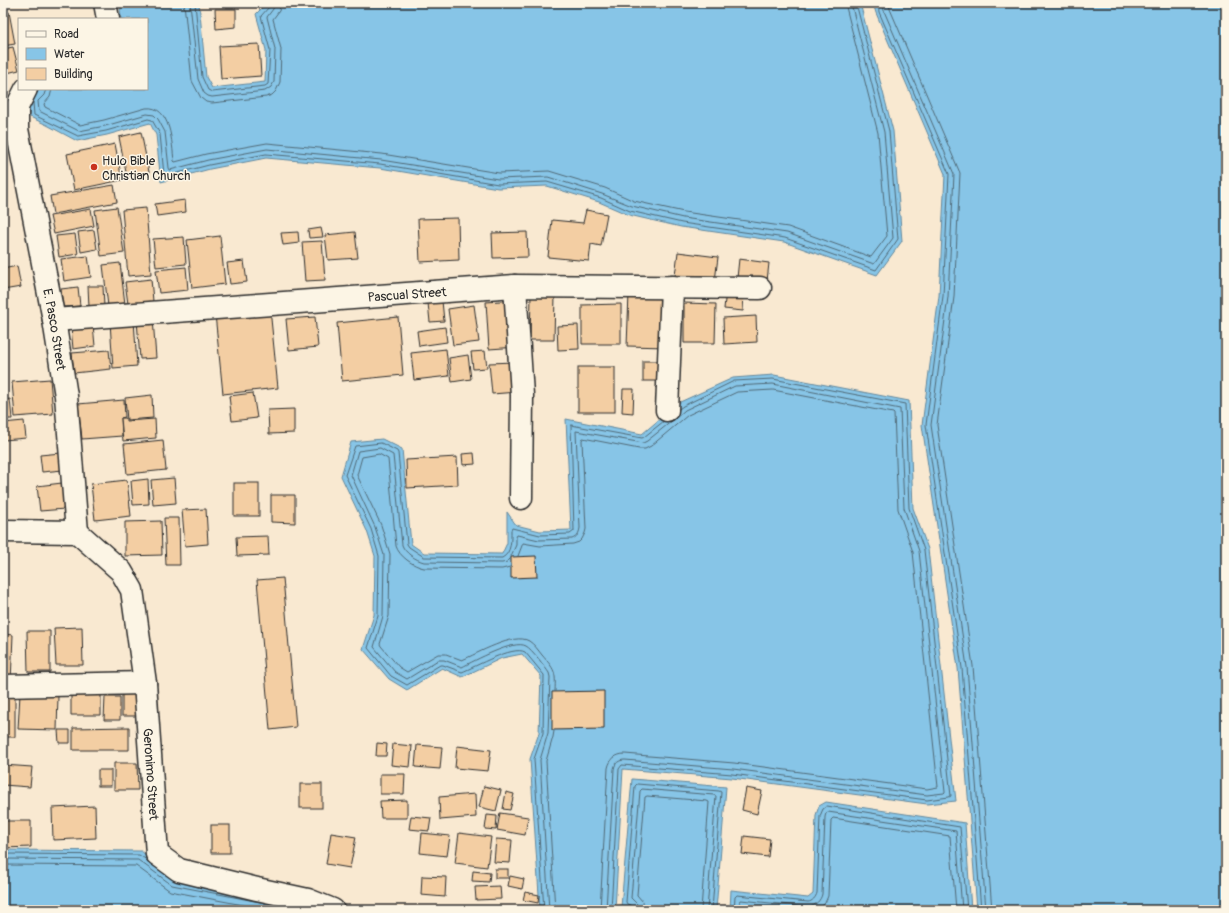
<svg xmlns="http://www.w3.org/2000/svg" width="1229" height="913" viewBox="0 0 1229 913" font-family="Pangolin,sans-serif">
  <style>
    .water { fill: #87c5e7; stroke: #62879c }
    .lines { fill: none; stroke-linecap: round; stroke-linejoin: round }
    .shore { stroke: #506976; stroke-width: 1 }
    .building { fill: #f3cea3; stroke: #2b2b2b }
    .minor-casing { stroke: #2b2b2b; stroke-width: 25 }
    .minor { stroke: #fcf5e5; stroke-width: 22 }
    .poi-dot { fill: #c8321e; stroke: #fcf5e5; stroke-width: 1.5 }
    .labels { text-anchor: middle; stroke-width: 3; stroke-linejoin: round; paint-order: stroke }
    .poi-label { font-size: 13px; fill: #2b2b2b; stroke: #fcf5e5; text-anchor: start }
    .street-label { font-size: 13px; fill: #2b2b2b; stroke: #fcf5e5 }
  </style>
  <rect width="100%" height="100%" fill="#f9e9d1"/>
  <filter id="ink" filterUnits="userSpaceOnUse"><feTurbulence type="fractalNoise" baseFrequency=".025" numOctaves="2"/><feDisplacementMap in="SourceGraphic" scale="8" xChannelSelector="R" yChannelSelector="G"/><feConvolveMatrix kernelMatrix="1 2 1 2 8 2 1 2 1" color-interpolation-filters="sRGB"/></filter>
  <g filter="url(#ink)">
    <g class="water">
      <polygon points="130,3 199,3 206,77 212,88 265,82 266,50 256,14 267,3 860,3 893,131 902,241 877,275 784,242 681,227 629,215 599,202 547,186 498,188 380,168 266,158 210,169 161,182 156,135 150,123 107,135 77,141 47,125 30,117 28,96 39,89 147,89 147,19 121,19 120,9"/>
      <polygon points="873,3 1226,3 1226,910 977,910 958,668 922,425 939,296 945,174 876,13"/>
      <polygon points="774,375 909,401 913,508 928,549 956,801 927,804 732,778 623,769 615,910 540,910 530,759 539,733 541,676 522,654 502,658 462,677 442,668 407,690 389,679 363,649 374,615 375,556 367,531 341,476 351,442 382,439 402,449 411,544 424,553 502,554 507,543 507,512 516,525 540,531 571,530 566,419 642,434 680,402 733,378"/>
      <polygon points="632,779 726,787 716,910 653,910 621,907"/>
      <polygon points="826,802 965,823 971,910 730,910 731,890 808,898 813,894 816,815 819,806"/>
      <polygon points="3,850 141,851 174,877 297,900 296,910 3,910"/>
    </g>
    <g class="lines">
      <g class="shore">
        <polyline points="184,3 192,81 201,98 206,102 212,103 266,97 272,95 276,91 280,82 281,49 273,19 279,11 281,3"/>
        <polyline points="190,3 198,79 204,93 208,96 212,97 265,91 271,87 274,82 275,49 267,17 273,9 275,3"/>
        <polyline points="195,3 202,77 208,90 212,92 265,86 268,84 270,50 261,16 269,7 270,3"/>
        <polyline points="878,3 879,12 949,174 943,296 926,425 962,668 981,910"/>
        <polyline points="883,3 884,11 954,174 948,297 931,425 967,667 986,910"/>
        <polyline points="889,3 890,9 960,173 954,297 937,425 973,666 992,910"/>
        <polyline points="46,89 44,95 38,101 39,111 79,131 105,126 147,114 154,115 158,119 165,132 169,168 170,170 208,160 267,149 381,160 498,179 548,177 602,194 632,206 683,218 787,233 874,264 893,238 884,132 851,3"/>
        <path d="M 52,89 L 50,97 L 44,104 L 45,107 L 80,125 L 104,120 L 146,108 C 171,105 172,144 174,161 L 175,162 L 206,154 L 267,143 L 382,154 L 499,173 L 549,171 L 605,188 L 634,201 L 684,212 L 788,227 L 871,257 L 887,236 L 878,133 L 845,3"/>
        <polyline points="33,102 34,115 78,136 106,131 148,119 152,120 160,134 164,175 166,176 209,165 266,154 380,164 498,184 547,182 601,198 630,211 682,223 785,238 876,270 898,239 889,131 856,3"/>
        <path d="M 511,556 L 516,545 L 516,537 L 517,535 L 539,540 L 572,539 C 577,537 579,534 580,528 L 576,431 L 643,443 L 647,441 L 672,421"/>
        <path d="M 518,556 L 523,543 L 540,546 L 573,544 L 579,542 L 582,539 L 585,533 L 586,529 L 582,440 L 583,438 L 639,449 L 645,449 L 651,446 L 688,415 L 737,392 L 773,390 L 893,413 L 894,414 L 898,509 L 913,552 L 938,787 L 927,789 L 734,763 L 625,754 C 616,754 610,759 608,768 L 600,910"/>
        <path d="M 510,559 L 507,562 L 502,563 L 424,562 C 416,560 405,553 402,545 L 393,455 L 380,448 L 358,451 L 351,475 L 375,527 L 384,555 L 383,616 L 374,647 L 395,672 L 407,679 L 438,660 L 444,660 L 462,667 C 474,661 514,639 526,646 C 532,649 545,667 549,673 L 550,677 L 548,733 L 540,760 L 549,910"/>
        <path d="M 510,567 L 502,569 L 424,568 C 413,566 399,556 396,546 L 388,459 L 379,454 L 362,457 L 357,475 L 381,525 L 390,554 L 389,616 L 380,644 L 381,646 L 399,667 L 407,672 L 438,654 L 446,654 L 462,660 C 477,654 514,632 529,641 C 534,644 538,650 542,655 C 555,670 556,671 555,691"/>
        <polyline points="554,731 553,737 546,761 555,910"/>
        <polyline points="3,854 139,855 147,860"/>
        <polyline points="3,859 138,860 172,885 270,904"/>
        <polyline points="3,865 136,866 170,891 269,910"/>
        <path d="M 544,910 L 534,759 L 543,733 L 544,675 L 525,652 C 513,645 475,667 462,672 L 443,665 L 440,665 L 407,685 L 391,676 L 368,648 L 378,616 L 379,556 L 371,529 L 345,475 L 355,446 L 381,443 L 397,451 L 398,453 L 407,544 L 409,547 L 424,557 L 502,558 C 512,553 511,539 511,530 L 512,528 L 540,535 L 570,534 L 574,531 L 571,425 L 642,438 L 644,437 L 664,421"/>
        <path d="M 606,910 L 614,769 C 615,763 619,760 625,760 L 733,769 L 927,795 L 944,793 L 945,792 L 919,551 L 904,508 L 900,409 L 773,384 L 735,386 L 685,410 L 676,418"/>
        <polyline points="611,910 619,769 622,765 732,774 927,800 949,797 951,796 924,550 909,508 905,404 773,379 734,381 683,406 679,409"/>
        <polyline points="633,910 632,906 627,904 626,902 635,786 637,784 719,791 721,792 712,910"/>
        <polyline points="638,910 637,904 631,898 640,791 642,789 714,795 716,796 707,910"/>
        <polyline points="644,910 643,902 637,895 645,797 647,796 707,801 709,802 701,910"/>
        <path d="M 734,910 L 735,897 L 737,895 L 808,902 C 812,902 816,897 817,893 L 820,816 L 823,809 L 827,806 L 960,827 L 967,910"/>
        <path d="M 739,910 L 740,902 L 741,900 L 809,907 C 815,906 821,900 822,894 L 825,817 L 826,813 L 828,812 L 956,831 L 962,910"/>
        <polyline points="818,910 825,903 828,896 831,820 833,818 950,836 956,910"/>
      </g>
    </g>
    <g class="building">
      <polygon points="215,9 236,9 236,27 216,29"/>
      <polygon points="9,12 15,44 3,46 3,13"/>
      <polygon points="259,44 261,76 221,79 219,46"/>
      <polygon points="13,47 19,70 3,74 3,49"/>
      <polygon points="141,132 149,172 127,177 119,137"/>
      <polygon points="115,144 122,180 74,190 67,154"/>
      <polygon points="114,185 117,202 53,214 50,196"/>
      <polygon points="185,200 186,212 157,216 155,204"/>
      <polygon points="117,207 124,253 101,256 95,210"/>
      <polygon points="146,208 151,274 128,276 122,210"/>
      <polygon points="91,209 94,226 54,234 50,216"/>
      <polygon points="586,210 607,214 601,246 591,244 589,261 548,257 552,220 583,223"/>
      <polygon points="458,218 459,260 420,262 418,219"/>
      <polygon points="321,228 323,237 309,238 308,230"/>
      <polygon points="94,230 97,249 81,252 78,232"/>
      <polygon points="298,232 299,243 283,245 281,233"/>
      <polygon points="355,232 358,258 328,260 325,235"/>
      <polygon points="527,232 528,257 493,258 492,233"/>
      <polygon points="75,234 78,254 59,257 56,236"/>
      <polygon points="220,236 225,284 192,288 187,240"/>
      <polygon points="184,237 186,264 156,267 153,239"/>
      <polygon points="322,241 325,280 305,281 302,242"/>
      <polygon points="678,252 718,257 715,281 675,276"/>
      <polygon points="88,256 91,277 64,281 61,259"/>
      <polygon points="739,259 769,263 767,281 737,278"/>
      <polygon points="244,261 247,282 230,284 227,263"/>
      <polygon points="120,263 125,304 108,306 103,265"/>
      <polygon points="17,266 21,287 3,290 3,269"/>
      <polygon points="186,267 188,290 159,293 156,270"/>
      <polygon points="151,279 153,301 128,304 125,282"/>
      <polygon points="88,286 103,286 104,307 89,307"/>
      <polygon points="78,287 80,306 63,307 61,289"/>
      <polygon points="726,290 744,292 743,311 724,309"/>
      <polygon points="629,293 668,294 666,347 627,346"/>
      <polygon points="531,295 555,295 554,340 530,340"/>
      <polygon points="515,300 518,347 489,349 486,302"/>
      <polygon points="442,301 444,321 430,322 428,303"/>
      <polygon points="684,303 716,304 715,343 684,343"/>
      <polygon points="621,304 621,344 582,344 582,305"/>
      <polygon points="474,305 479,342 453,345 448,309"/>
      <polygon points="270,309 278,388 223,394 215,314"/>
      <polygon points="756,316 757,342 724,344 723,318"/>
      <polygon points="315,317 318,347 289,350 286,319"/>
      <polygon points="398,317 403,375 342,381 337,323"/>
      <polygon points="153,319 156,358 140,359 137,320"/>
      <polygon points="134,320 137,366 113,368 110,322"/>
      <polygon points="93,325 95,346 73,349 71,327"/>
      <polygon points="578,325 579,349 558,350 557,326"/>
      <polygon points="445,327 447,342 419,346 417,331"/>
      <polygon points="446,349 449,376 414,380 411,353"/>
      <polygon points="109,350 111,369 74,373 72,353"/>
      <polygon points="485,351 487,368 473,369 471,352"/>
      <polygon points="468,355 471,379 452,382 449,358"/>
      <rect x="643" y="361" width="18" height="20"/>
      <polygon points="514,362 517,392 492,394 489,363"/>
      <rect x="578" y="367" width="37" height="45"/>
      <polygon points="50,379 53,414 15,417 12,382"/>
      <polygon points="623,389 634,389 633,413 622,412"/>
      <polygon points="253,393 257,418 232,421 229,396"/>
      <polygon points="152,395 153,418 127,420 125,398"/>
      <polygon points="10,399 12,419 3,419 3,400"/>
      <polygon points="124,400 125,417 121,418 122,436 82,439 78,404"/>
      <polygon points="294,409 294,433 269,434 268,410"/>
      <polygon points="121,418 126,418 126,421 155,419 156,438 123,441"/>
      <polygon points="24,421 26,438 4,440 3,423"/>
      <polygon points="163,440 166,470 127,474 124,444"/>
      <polygon points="61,453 63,470 42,472 40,455"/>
      <polygon points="474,453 475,464 463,465 462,454"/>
      <polygon points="457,457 458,485 407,488 406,460"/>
      <polygon points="174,478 176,503 153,505 151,480"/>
      <polygon points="148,479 149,504 133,505 131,481"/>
      <polygon points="127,480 131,516 95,520 91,484"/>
      <polygon points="62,483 65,509 40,511 37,486"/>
      <rect x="234" y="483" width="25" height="33"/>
      <polygon points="271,495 295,495 295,523 271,522"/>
      <polygon points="206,509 208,544 185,546 182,510"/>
      <polygon points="164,518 179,518 180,565 166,565"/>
      <polygon points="161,521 162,555 125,556 125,522"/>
      <polygon points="268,536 269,555 237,556 236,537"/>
      <polygon points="536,556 537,577 511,578 511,557"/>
      <polygon points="283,578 296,727 270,730 257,580"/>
      <polygon points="82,627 83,665 56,665 54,628"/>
      <polygon points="27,631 50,631 50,672 28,672"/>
      <polygon points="3,634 13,635 11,682 3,682"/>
      <polygon points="101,690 101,715 71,715 71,691"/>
      <polygon points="604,691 604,729 552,730 552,692"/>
      <rect x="122" y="693" width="17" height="23"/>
      <polygon points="20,694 58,696 57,730 18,729"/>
      <rect x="3" y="696" width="12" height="41"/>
      <polygon points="105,697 120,697 120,720 104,720"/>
      <polygon points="129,727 129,750 73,750 73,728"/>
      <polygon points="58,730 70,730 70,743 59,743"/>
      <polygon points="377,743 387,744 386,756 376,756"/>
      <polygon points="393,744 412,746 410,767 391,765"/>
      <polygon points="417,745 442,747 440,769 415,767"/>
      <polygon points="457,746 491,750 488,771 455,768"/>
      <polygon points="114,763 137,763 138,790 114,790"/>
      <polygon points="3,765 32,767 30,787 3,785"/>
      <rect x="98" y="770" width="13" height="16"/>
      <polygon points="380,774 405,774 404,794 380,794"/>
      <rect x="300" y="784" width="22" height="24"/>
      <polygon points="484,786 501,790 496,811 479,807"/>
      <polygon points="746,788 762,791 757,814 742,810"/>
      <polygon points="506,792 514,794 510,810 503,809"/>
      <polygon points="475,794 476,817 440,820 439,797"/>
      <polygon points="407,800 407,818 381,818 380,801"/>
      <polygon points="95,806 96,838 53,840 52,808"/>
      <polygon points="500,813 528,817 525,835 497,830"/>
      <polygon points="487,815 497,816 496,830 485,829"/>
      <polygon points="411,816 431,818 429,831 409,829"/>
      <polygon points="3,821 31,821 31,847 3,848"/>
      <rect x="211" y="825" width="19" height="28"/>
      <polygon points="331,833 356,837 350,868 326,864"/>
      <polygon points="422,833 450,836 447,856 420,853"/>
      <polygon points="459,833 491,837 487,867 455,863"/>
      <polygon points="744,836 770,839 768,857 742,854"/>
      <polygon points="496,839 512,840 510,863 494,862"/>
      <rect x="495" y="869" width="13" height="9"/>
      <polygon points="473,871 490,873 489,882 472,881"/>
      <polygon points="422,876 446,877 445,897 421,895"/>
      <polygon points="510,876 524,879 522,889 508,886"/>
      <polygon points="500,886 501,899 476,900 475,887"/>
      <polygon points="525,892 539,895 538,903 523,900"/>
    </g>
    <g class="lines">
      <g class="minor-casing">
        <g id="minor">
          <polyline points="105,3 108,19"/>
          <path id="s1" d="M 26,89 L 17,107 L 17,129 L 54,320 L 66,396 L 77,532"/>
          <polyline points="515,286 522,395 521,498"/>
          <path id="s2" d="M 54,320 L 515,286 L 760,288"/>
          <polyline points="667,410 672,287"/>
          <polyline points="3,531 77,532"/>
          <path id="s3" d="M 77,532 L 121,571 L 132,590 L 145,683 L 157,854 L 179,870 L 257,889 L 308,900 L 333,910"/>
          <polyline points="3,686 145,683"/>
        </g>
      </g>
      <use href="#minor" class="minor"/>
    </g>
  </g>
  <circle class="poi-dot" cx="94" cy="167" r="4"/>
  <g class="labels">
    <g class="poi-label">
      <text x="102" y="165">Hulo Bible<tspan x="102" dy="15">Christian Church</tspan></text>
    </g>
    <g class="street-label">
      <text dy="5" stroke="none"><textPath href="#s2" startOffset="354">Pascual Street</textPath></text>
      <text dy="5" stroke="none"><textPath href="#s1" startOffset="246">E. Pasco Street</textPath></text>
      <text dy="5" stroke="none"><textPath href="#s3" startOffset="266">Geronimo Street</textPath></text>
    </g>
  </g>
  <rect width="1229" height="913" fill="none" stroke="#fcf5e5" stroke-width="16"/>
  <rect x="8" y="8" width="1213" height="897" fill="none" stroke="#2b2b2b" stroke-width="1.5" filter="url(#ink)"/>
  <rect x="18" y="18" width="130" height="72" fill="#fcf5e5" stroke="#a8a49b"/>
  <rect x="26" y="31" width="20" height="6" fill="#fcf5e5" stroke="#a8a49b"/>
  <text x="54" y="38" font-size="12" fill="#2b2b2b">Road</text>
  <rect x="26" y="48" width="20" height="12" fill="#87c5e7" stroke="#a8a49b"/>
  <text x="54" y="58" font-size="12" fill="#2b2b2b">Water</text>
  <rect x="26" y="68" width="20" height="12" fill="#f3cea3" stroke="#a8a49b"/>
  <text x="54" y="78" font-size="12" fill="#2b2b2b">Building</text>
</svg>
